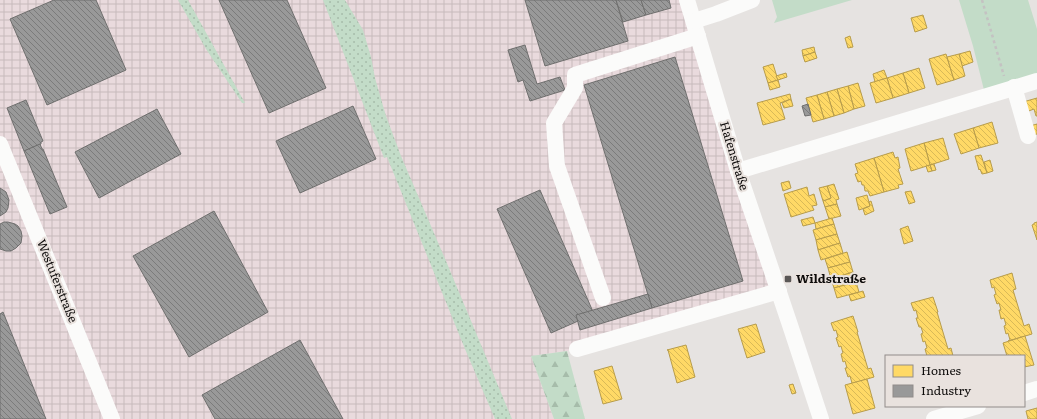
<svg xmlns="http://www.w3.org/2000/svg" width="1037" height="419" viewBox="0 0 1037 419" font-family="Literata,serif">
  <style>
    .industrial { fill: url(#industrial-grid) }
    .grass { fill: url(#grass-dots) }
    .forest { fill: url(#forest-firs) }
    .garden { fill: #c3dcc8 }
    .homes { fill: url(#homes-back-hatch); stroke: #b79c4b }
    .industry { fill: url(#industry-back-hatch); stroke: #6f6f6e }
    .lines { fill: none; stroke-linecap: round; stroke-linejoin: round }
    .path { stroke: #c4c2c2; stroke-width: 2.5; stroke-dasharray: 3 3; stroke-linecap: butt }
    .minor { stroke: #fbfbfa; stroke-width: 16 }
    .poi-dot { fill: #5a5756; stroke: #e9e2de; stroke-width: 1.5 }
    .labels { text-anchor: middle; stroke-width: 4; stroke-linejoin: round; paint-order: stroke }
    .street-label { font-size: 12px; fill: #0e0c0b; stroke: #e9e2de }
    .poi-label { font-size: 12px; font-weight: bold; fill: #0e0c0b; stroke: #e9e2de; text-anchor: start }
  </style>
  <defs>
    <pattern id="industrial-grid" width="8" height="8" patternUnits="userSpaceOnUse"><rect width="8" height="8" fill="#e9dadd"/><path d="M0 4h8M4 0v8" fill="none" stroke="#c7babc"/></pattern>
    <pattern id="grass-dots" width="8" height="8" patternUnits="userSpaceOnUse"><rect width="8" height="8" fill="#c3dcc8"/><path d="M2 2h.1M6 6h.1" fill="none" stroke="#a6bcaa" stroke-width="1.8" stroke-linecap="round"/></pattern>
    <pattern id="forest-firs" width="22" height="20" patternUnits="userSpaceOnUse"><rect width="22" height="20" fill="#c3dcc8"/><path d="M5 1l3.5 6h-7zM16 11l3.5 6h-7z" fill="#a6bcaa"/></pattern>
    <pattern id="homes-back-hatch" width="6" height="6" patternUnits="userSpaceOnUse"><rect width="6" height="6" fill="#ffd966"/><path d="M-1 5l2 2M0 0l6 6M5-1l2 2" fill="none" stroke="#d9b957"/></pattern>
    <pattern id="industry-back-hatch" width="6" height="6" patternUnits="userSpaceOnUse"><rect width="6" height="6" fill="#999"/><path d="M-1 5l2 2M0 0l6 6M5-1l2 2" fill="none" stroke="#7b7b7b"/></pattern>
  </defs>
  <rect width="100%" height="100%" fill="#e6e3e1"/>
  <polygon class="industrial" points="0,0 685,0 776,291 575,347 567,351 531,356 554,419 0,419"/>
  <g class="grass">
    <polygon points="178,0 188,0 245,103 242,103 206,49"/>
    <polygon points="323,0 345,0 363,30 371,57 375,78 386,116 401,156 446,261 512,419 495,419 465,349 387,157 384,158"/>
  </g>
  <polygon class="forest" points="567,351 585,419 554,419 531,356"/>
  <g class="garden">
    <polygon points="772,0 852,0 774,23 777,17"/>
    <polygon points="959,0 1028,0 1037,29 1037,79 985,94 973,46"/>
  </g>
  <g class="homes">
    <polygon points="923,15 927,28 915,32 911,18"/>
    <polygon points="850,36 853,47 848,48 845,38"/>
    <polygon points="814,47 815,52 803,56 802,50"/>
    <polygon points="970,51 973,62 962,66 959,54"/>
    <polygon points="815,52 817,58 805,62 803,56"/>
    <polygon points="946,54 954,80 937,85 929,59"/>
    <polygon points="959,54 965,76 954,80 947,57"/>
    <polygon points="773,64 778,80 768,83 763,67"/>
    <polygon points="919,68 925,88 909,93 903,73"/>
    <polygon points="884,70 887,78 875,82 873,74"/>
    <polygon points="786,73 787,77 778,80 776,76"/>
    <polygon points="903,73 909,93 893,98 887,78"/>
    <polygon points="887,78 893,98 876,103 870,83"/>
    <polygon points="778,80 780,87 770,90 768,83"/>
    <polygon points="858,83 865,106 854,109 848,86"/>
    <polygon points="848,86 854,109 844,113 837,89"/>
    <polygon points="837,89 844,113 834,116 827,92"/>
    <polygon points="827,92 834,116 824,119 817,95"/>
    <polygon points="790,94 791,99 780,103 785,119 763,125 757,103"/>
    <polygon points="817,95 824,119 813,122 806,98"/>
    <polygon points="1037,98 1037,116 1036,116 1034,109 1026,112 1023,102"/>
    <polygon points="791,99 793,106 784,108 782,103"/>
    <polygon points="992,122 998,143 979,148 973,128"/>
    <polygon points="1037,124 1037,134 1033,135 1030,126"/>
    <polygon points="973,128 979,148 961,154 954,134"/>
    <polygon points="943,138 949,159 930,165 924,143"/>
    <polygon points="924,143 930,165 911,171 905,149"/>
    <polygon points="893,152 895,158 898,157 900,168 898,169 903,184 898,185 899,188 884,192 874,158"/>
    <polygon points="981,155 987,173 982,174 980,169 979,170 975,156"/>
    <polygon points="874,158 884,192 870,196 868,191 865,191 864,185 862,185 861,181 858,182 855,174 858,173 855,164"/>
    <polygon points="990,160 993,171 987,173 984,162"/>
    <polygon points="934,164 936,170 932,171 930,165"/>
    <polygon points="930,165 932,171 928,172 926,166"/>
    <polygon points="789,181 791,188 783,191 781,183"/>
    <polygon points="834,184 839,199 836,200 837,204 825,207 823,201 831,198 827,186"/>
    <polygon points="827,186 831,198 823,201 819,188"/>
    <polygon points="807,187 809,196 814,194 817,205 812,206 814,210 791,217 784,194"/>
    <polygon points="911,191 915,202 909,204 905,192"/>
    <polygon points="867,195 870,206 859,210 856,198"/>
    <polygon points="871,201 874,211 865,215 863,209 870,206 869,202"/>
    <polygon points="837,204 841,216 829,219 825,207"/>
    <polygon points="813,217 815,223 803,226 801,220"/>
    <polygon points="832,218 834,224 816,229 815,223"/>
    <polygon points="1037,222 1037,240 1032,225 1034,224 1034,223"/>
    <polygon points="834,224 837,234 816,240 813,230"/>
    <polygon points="908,226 913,241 904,244 900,229"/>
    <polygon points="837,234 840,243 818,250 816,240"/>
    <polygon points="840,243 843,253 821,260 818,250"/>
    <polygon points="847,252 850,262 828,268 825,259"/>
    <polygon points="850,262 853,272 831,279 828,268"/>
    <polygon points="853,272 856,282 834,288 831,279"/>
    <polygon points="1012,273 1016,289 1013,290 1024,326 1029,324 1032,334 1008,341 1010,340 1008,333 1006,334 1004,326 1006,325 1004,318 1001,319 999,310 1001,310 999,303 997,304 994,295 996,294 994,287 992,288 990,280"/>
    <polygon points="856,282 859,292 837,298 834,288"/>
    <polygon points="863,291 865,297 851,301 849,295"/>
    <polygon points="933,297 938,312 937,312 948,349 951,348 953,356 927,356 925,349 927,348 925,341 923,342 921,334 923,333 921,327 919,327 916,318 918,318 916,310 914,311 911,303"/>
    <polygon points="853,316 858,332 857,332 868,369 871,368 874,377 850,384 852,383 850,376 848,377 845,368 847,368 845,361 843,362 841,354 843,353 841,346 839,347 836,338 838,337 836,330 834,331 831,323"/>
    <polygon points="756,324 765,352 747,358 738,329"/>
    <polygon points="1025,336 1034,365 1024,367 1024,356 1007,356 1003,343"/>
    <polygon points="686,345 695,377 677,383 668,350 667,350"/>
    <polygon points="612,366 622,399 603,404 594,371"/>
    <polygon points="867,379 875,408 853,414 845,385"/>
    <polygon points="793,384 796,393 792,394 789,385"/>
    <polygon points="1037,408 1037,419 1028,419 1026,411"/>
  </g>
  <g class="industry">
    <polygon points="54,0 96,0 126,70 47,105 10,19"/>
    <polygon points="219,0 287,0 326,88 269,113"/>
    <polygon points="525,0 616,0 628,41 545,66"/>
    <polygon points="616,0 641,0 646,15 623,22"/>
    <polygon points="641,0 669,0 671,8 646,15"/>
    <polygon points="525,45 537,84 560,77 565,90 530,101 523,80 518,82 508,50"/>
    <polygon points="675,57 743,281 652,308 584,85"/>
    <polygon points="26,100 43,141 41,142 41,144 24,151 7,108"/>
    <polygon points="808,104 811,115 805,116 802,106"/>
    <polygon points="353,106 376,159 300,193 276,141"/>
    <polygon points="157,109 181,154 99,198 75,152"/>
    <polygon points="40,144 42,149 43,149 67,207 50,214 24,151"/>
    <polygon points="0,188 6,192 9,200 8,208 6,212 0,216"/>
    <polygon points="540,190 594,314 551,333 497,209"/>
    <polygon points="214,211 268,312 189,357 133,256"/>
    <polygon points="4,222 8,222 15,224 18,226 21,231 22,236 21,243 16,248 11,251 6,251 0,249 0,224"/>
    <polygon points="648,294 652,308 580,330 576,315"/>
    <polygon points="3,312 46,419 0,419 0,314"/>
    <polygon points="300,340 343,419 215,419 202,395"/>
  </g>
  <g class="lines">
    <polyline class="path" points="982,0 1004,76"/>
    <g class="minor">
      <polyline points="687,0 738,171 790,325 821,419"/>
      <polyline points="694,21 716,14 752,0"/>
      <polyline points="1014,87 1028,136"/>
      <polyline points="0,144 61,293 112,419"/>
      <polyline points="738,171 1037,81"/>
      <polyline points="603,298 557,166 554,123 575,88 575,75 698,36"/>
      <polyline points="577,349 779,291"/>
      <polyline points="1024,393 1037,389"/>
      <polyline points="934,419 978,406"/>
    </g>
  </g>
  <rect class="poi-dot" x="784" y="275" width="8" height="8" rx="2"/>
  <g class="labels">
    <g class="street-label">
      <text transform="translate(734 156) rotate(73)" y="4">Hafenstraße</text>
      <text transform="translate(57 281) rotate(68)" y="4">Westuferstraße</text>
    </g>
    <g class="poi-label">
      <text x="796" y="283">Wildstraße</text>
    </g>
  </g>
  <rect x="885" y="355" width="140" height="52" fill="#e9e2de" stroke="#918c8a"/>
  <rect x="893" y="365" width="20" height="12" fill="#ffd966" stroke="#918c8a"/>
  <text x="921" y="375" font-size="12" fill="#0e0c0b">Homes</text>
  <rect x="893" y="385" width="20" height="12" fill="#999999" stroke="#918c8a"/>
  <text x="921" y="395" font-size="12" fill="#0e0c0b">Industry</text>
</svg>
